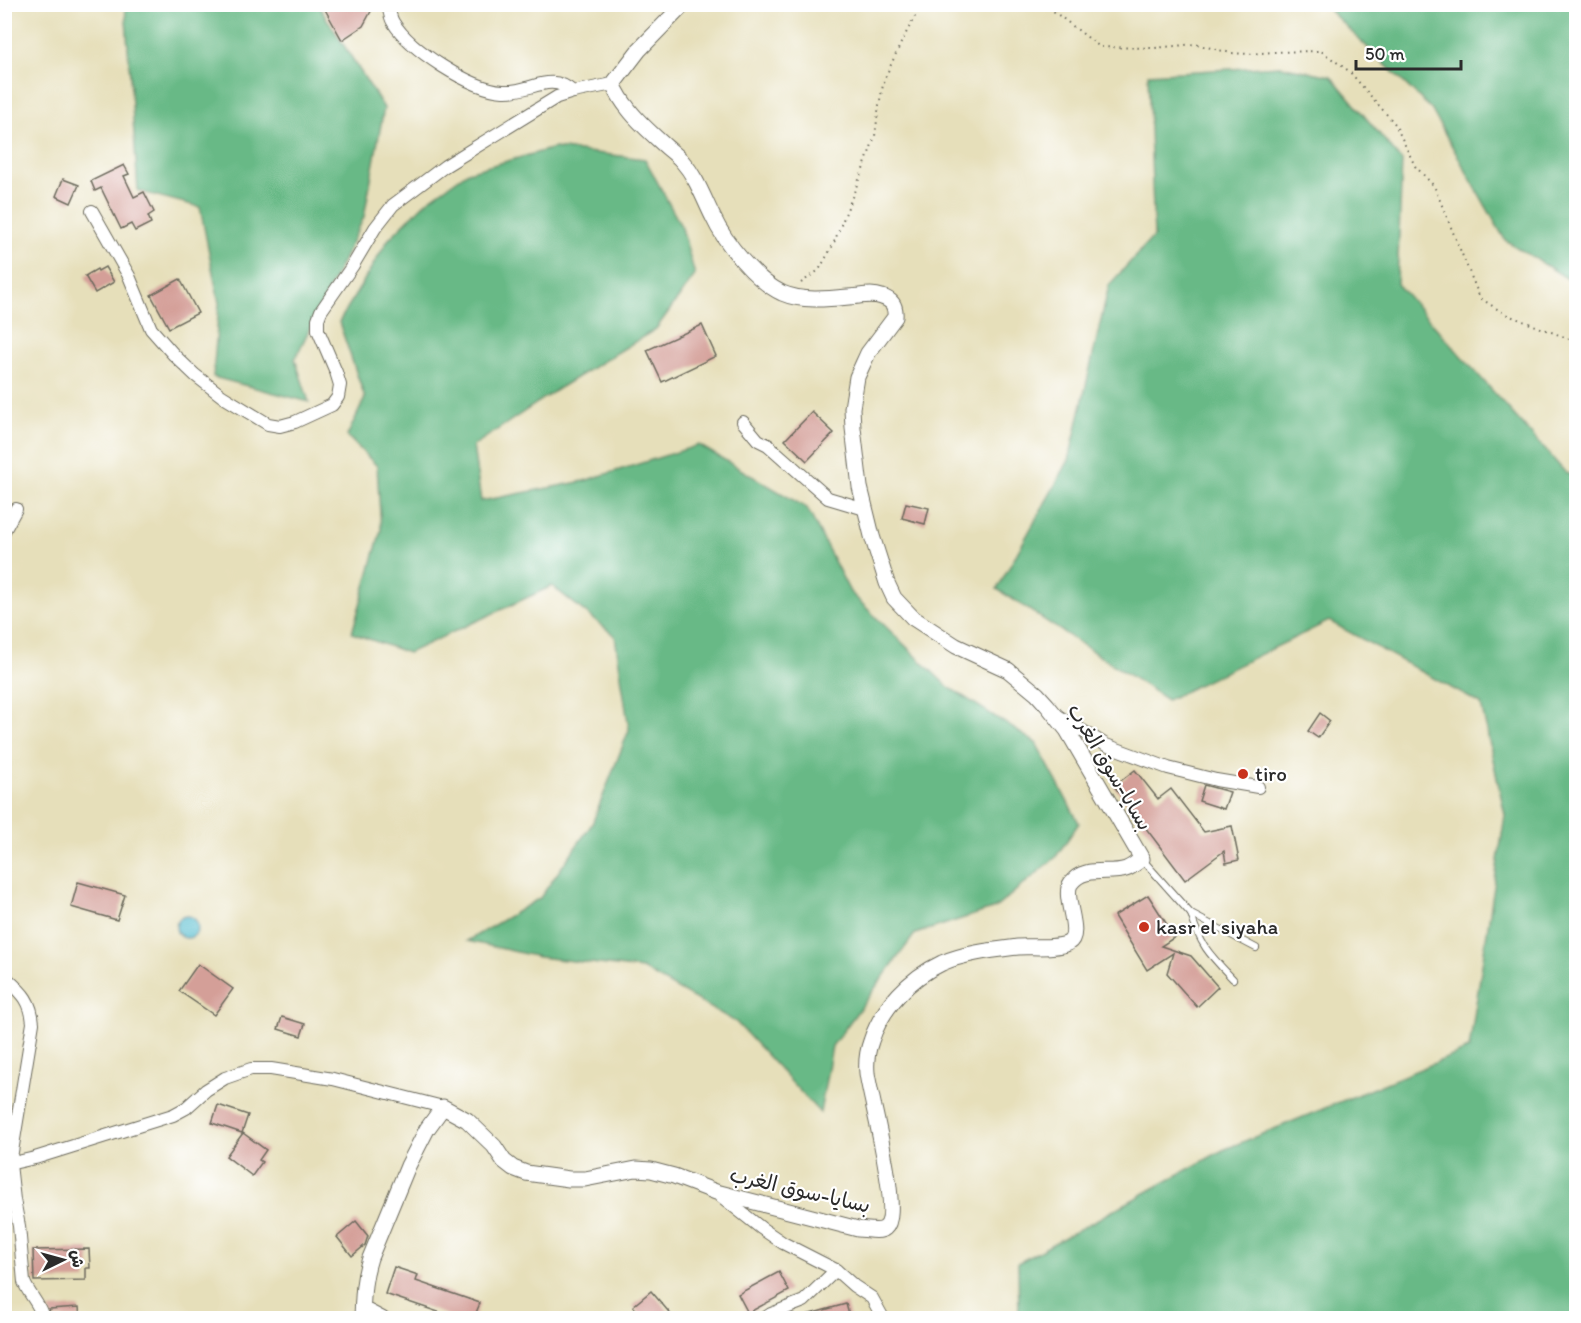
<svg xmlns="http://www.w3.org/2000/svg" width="1581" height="1323" viewBox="0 0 1581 1323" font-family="Itim,'Playpen Sans Arabic',sans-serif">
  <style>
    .forest { fill: #67b986; stroke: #497258; stroke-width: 1.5 }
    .water { fill: #52bcce; stroke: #3e747c; stroke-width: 1.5 }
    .building { fill: #d49f98 }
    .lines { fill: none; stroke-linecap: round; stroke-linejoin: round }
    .service-casing { stroke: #6c6a5d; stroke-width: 8 }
    .minor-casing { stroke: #6c6a5d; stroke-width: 14 }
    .tertiary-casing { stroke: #6c6a5d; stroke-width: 17 }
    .path { stroke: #6c6a5d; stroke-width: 2; stroke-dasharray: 1.5 4.5; stroke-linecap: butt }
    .service { stroke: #fff; stroke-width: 6 }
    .minor { stroke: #fff; stroke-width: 12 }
    .tertiary { stroke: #fff; stroke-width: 15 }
    .poi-dot { fill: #c8321e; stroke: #fff; stroke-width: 2 }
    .labels { text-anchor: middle; stroke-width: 4.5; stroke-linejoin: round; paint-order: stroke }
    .street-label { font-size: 21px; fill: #2b2b2b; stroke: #fff }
    .poi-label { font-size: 21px; fill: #2b2b2b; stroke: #fff; text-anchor: start }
  </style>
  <rect width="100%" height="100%" fill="#fff"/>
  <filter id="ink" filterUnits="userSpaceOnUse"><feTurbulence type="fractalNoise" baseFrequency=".0167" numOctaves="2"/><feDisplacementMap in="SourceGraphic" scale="12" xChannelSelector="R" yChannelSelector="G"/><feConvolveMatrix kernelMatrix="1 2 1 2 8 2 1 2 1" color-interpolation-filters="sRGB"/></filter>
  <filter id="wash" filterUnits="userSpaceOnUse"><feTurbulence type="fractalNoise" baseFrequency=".008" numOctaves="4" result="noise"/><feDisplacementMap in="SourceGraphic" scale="24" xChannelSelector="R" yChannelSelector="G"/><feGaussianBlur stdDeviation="1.35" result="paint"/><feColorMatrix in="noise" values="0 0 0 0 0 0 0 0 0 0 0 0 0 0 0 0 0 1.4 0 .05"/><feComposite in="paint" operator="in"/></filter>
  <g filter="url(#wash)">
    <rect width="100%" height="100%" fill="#e6dfba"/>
    <g class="forest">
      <polygon points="125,5 318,5 384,108 364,217 295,359 309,402 213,377 219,303 200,207 138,191"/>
      <polygon points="1324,5 1576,5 1576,284 1505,240 1431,109"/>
      <polygon points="1280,66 1331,76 1402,161 1397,284 1565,472 1576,478 1576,1318 1019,1318 1018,1263 1223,1150 1469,1049 1505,815 1481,704 1329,621 1167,700 997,589 1069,460 1109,285 1154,236 1148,74"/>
      <polygon points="554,148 645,159 682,228 695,275 656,329 561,387 473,446 481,501 584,481 699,445 807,508 850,592 947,686 1036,743 1079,823 1055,858 995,908 915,934 832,1046 820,1113 736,1022 642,969 539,957 467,941 540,898 592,824 629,730 615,636 552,586 408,653 352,633 381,530 377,466 347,436 365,398 339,322 388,240 427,201 468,172"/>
    </g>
    <circle class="water" cx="187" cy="927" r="11"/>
    <g id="blocks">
      <g class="building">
        <polygon points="322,4 375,4 363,26 342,40"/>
        <polygon points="124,165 129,174 124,176 134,197 144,192 154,212 148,216 151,223 135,231 131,224 121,229 101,188 95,191 91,181"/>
        <polygon points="63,179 79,185 71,203 56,196"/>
        <polygon points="105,267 114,282 95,293 85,276 97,269 98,271"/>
        <polygon points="180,279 198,313 169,328 151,295"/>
        <polygon points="702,325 716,356 662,382 647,350"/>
        <polygon points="812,412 834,433 807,461 785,440"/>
        <polygon points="906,503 929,508 925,524 902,518"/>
        <polygon points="1320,713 1330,721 1318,738 1308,731"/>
        <polygon points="1135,770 1158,799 1171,789 1204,832 1232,826 1239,860 1226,863 1224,851 1185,880 1114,786"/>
        <polygon points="1204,785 1230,792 1224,809 1199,801"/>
        <polygon points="78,882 125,895 117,920 71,907"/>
        <polygon points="1148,895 1175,937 1161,946 1191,956 1218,987 1197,1007 1167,973 1173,953 1147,970 1114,916"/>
        <polygon points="198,964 233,989 214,1015 179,991"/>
        <polygon points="282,1017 305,1024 301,1036 278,1029"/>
        <polygon points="218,1105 248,1115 242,1133 212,1123"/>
        <polygon points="243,1133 266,1150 259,1160 262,1162 252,1176 226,1156"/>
        <polygon points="356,1221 368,1236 365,1245 352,1256 337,1237"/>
        <polygon points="89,1249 90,1268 86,1268 86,1280 34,1281 33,1250"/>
        <polygon points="394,1267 418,1275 416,1281 480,1303 474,1318 456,1318 385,1294"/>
        <polygon points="779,1272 789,1291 748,1313 738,1294"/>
        <polygon points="651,1291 674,1318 643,1318 633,1306"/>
        <polygon points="846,1304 850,1318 806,1318 806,1315"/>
        <polygon points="79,1307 80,1318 51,1318 49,1309"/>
      </g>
    </g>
  </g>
  <g filter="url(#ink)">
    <use href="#blocks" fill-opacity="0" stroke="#6c6a5d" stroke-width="1.5"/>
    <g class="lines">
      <g class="service-casing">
        <g id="service">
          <polyline points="1142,859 1191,914 1256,948"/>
          <path d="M 1191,914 C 1200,946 1211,956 1233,979"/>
        </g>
      </g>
      <g class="minor-casing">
        <g id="minor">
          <path d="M 388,4 C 389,10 390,17 393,22 C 410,50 471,89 503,91 C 531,93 549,71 573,92"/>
          <polyline points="92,211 129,276 151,329 174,355 195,375 222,396 268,424 280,426 295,422 332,405 338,397 340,385 336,372 318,330 318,319 321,311 353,265 375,228 393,205 445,166 557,97 573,92 613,84"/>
          <polyline points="743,422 758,440 768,445 828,498 865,509"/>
          <polyline points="4,531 16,509"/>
          <polyline points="1058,716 1106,745 1168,768 1216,780 1258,787"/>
          <path d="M 4,976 C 21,992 31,999 33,1023 L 10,1164 L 14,1200 L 19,1226 L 24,1282 C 29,1295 40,1304 43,1318"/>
          <polyline points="4,1165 35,1158 173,1115 186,1108 206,1090 225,1078 251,1069 271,1069 333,1079 443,1107"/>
          <polyline points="717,1193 761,1228 783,1243 836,1270 854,1286 872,1298 883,1318"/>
          <polyline points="362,1307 383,1318"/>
          <polyline points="765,1318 771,1314 804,1301 836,1270"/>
        </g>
      </g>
      <g class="tertiary-casing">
        <path id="tertiary" d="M 362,1318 C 363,1295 363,1280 370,1258 L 408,1166 L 427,1129 L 443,1107 L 467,1120 L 494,1146 L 504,1161 L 513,1168 L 526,1173 L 569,1179 L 585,1179 L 636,1169 L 651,1170 L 674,1176 L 716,1192 L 858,1229 C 865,1229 879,1233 885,1228 C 903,1214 870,1098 867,1073 C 866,1062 867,1052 871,1041 C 882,1007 910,978 942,963 C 965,953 994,950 1018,947 C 1030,946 1057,949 1068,943 C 1084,934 1061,896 1071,883 C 1084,865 1108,875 1126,869 C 1132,867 1137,862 1142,859 L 1067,730 L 1047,705 L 1037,694 L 1008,670 L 956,646 L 913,618 L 894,598 L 887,583 L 872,536 L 860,487 L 853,428 L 852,408 L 857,377 L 862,366 L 868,353 L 895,317 C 896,306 892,300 882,297 C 874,294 867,295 859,296 C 835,298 805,303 782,293 C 756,281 725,243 713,217 C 703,197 697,178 682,161 C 676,154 668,149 662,143 C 650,132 636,120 627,107 C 621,100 617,92 613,84 L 639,50 L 684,4"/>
      </g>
      <g class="path">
        <polyline points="1044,4 1100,47 1155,48 1195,44 1231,53 1248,54 1274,52 1321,51 1349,71 1395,124 1415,166 1434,186 1480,298 1505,314 1572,340 1576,346"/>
        <polyline points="801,283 819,270 833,245 866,162 875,136 879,105 884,80 900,45 914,18 924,4"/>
      </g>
      <use href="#service" class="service"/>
      <use href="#minor" class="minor"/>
      <use href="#tertiary" class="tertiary"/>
    </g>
  </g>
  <g class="poi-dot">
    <circle cx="1243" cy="774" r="6"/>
    <circle cx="1144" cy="927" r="6"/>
  </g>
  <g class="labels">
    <g class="street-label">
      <text transform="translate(1110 767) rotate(59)" y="7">بسايا-سوق الغرب</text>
      <text transform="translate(800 1190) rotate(13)" y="7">بسايا-سوق الغرب</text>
    </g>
    <g class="poi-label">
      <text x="1255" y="781">tiro</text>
      <text x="1156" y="934">kasr el siyaha</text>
    </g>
  </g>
  <rect width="1581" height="1323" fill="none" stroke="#fff" stroke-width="24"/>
  <g transform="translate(63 1260) rotate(85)" stroke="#ffffff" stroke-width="4.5" paint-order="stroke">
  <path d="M0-4.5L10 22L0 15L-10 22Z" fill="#2b2b2b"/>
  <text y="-9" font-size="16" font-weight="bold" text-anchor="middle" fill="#2b2b2b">ش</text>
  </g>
  <path d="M1356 60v9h105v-9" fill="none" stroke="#2b2b2b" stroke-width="3"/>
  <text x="1365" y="60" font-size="18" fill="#2b2b2b" stroke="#ffffff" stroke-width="4.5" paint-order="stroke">50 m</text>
</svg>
